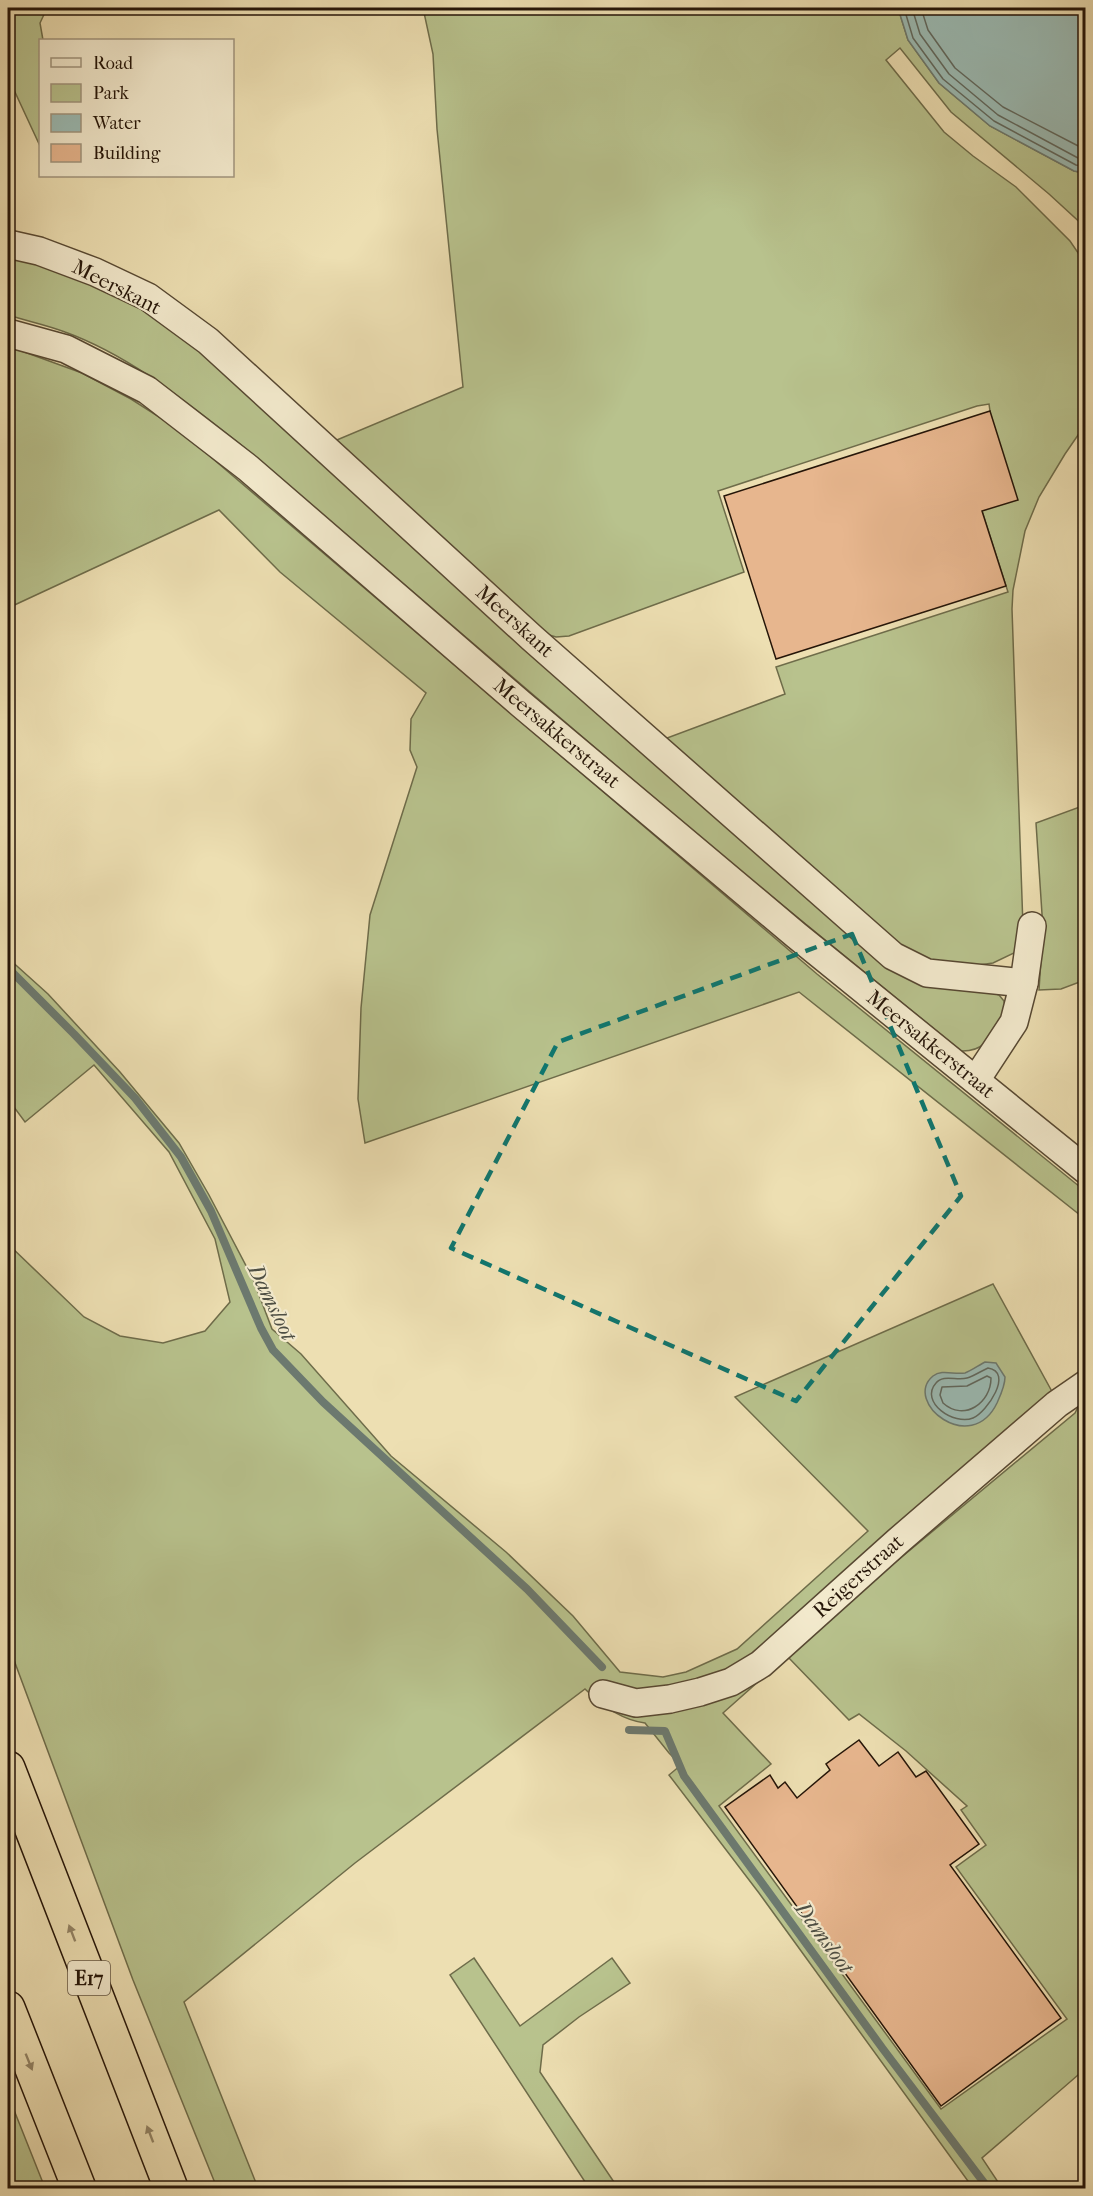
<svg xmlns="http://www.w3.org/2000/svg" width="1093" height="2196" viewBox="0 0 1093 2196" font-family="'IM FELL French Canon',serif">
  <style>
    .green { fill: #b8c28d; stroke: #6e6c4a; stroke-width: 1.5; fill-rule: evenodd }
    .water { fill: #9bbbb4; stroke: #6c796f; stroke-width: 1.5 }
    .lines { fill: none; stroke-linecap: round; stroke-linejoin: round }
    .shore { stroke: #60685e; stroke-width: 1.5 }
    .stream { stroke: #6c796f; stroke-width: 8 }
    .building { fill: #e7b68e; stroke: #251508; stroke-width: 1.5 }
    .street-casing { stroke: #574832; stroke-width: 30 }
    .highway-casing { stroke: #251508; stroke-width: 36 }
    .street { stroke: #f3eacd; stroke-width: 27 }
    .highway { stroke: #eddfb2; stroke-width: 33 }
    .oneway { fill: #938466 }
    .marked { fill: none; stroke: #0f766e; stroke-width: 4.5; stroke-dasharray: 12 8; stroke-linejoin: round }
    .labels { text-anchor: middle; stroke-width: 4.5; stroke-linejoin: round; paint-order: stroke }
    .shield { fill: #f3eacd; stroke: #635543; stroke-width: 1.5 }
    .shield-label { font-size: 20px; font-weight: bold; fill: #251508 }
    .street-label { font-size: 21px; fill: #251508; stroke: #f3eacd }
    .water-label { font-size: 22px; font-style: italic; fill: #4e4f44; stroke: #f3eacd }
  </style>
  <rect width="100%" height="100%" fill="#eddfb2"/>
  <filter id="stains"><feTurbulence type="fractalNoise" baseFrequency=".00333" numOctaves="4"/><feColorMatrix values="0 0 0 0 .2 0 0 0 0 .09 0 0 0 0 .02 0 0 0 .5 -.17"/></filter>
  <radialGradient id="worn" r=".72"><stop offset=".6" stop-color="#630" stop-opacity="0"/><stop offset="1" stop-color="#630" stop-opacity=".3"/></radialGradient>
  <g class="green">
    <polygon points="8,8 47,8 40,23 43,40 40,40 40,146 8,77"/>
    <polygon points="423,8 898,8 908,40 939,83 990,126 1074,171 1085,173 1085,227 1049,194 951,112 900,48 886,60 944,132 973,156 1016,187 1070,241 1085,263 1085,425 1065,454 1039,497 1025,531 1013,590 1012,609 1023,927 1019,946 1014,953 993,963 958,968 910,957 659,741 785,694 776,667 1008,592 982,511 990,411 989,404 977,406 718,491 744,572 569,636 556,637 539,632 332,442 463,387 437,129 433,54"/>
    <path d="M 8,250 L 157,311 L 879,953 L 999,995 L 1004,1001 L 1006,1011 C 992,1032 988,1052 961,1051 L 710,846 L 240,444 C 186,402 131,356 65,332 C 47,325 27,321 8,315 Z"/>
    <polygon points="8,346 82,373 131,399 178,429 817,974 1085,1191 1085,1219 799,992 365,1143 358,1099 361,1008 370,915 417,767 410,750 411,719 426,693 280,572 219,510 8,608"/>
    <polygon points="1085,805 1085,980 1061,989 1039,990 1043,929 1036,823"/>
    <path d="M 8,958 L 48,994 L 120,1072 L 179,1143 L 209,1195 L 253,1279 L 272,1329 L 301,1354 L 391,1456 L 506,1552 L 573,1616 L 620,1672 L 663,1677 L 686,1672 L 737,1649 L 868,1531 L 735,1397 L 993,1284 L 1055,1397 L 881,1544 L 898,1560 L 1075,1413 L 1081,1401 L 1085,1398 L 1085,2069 L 982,2158 L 1002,2188 L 973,2188 L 759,1893 L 669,1775 L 681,1765 L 669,1753 L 645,1723 C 622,1720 601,1705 585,1689 L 355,1863 L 184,2002 L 258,2188 L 217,2188 L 133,1980 L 8,1644 L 8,1244 L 84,1317 L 120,1336 L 163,1343 L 205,1331 L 230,1302 L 215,1239 L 169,1152 L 94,1065 L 25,1122 L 8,1099 ZM 787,1656 L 849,1720 L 859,1714 L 906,1751 L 967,1806 L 961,1810 L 986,1845 L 956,1867 L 1067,2019 L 941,2109 L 719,1806 L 771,1764 L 723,1713 Z"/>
    <polygon points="474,1958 520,2026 612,1958 630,1983 579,2017 543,2045 540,2072 618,2188 589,2188 450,1975"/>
    <polygon points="8,2095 45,2188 8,2188"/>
  </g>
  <g class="water">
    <polygon points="898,8 1085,8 1085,173 1074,171 990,126 939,83 908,40"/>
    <path d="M 985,1362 L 996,1363 L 1005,1377 C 1005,1386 1001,1394 997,1403 C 971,1457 902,1402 933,1376 C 942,1369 954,1375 965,1373 C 971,1371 979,1365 985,1362 Z"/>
  </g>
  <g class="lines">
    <g class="shore">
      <polyline points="904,8 913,38 943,79 994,121 1076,165 1086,167"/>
      <polyline points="912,8 920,34 949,74 998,115 1078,158 1086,159"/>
      <polyline points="921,8 928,30 955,68 1003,107 1086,150"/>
      <path d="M 988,1368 C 1014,1372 987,1412 973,1418 C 954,1426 919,1402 936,1383 C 943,1374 957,1381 967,1378 C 974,1376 981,1371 988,1368 Z"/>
      <path d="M 987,1376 L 991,1378 C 991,1403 964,1422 943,1403 L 940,1395 L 942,1387 L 967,1386 Z"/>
    </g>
    <g class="stream">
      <polyline points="8,968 74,1034 135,1098 181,1157 211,1211 261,1328 273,1350 323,1402 527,1589 602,1667"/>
      <polyline points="629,1730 665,1731 684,1776 883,2049 988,2188"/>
    </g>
  </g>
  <g class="building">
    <polygon points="990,411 1018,500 982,511 1006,586 776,659 724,496"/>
    <polygon points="859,1740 879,1766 898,1752 916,1777 926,1771 979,1844 950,1865 1061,2018 941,2106 725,1807 770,1775 778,1788 785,1782 797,1798 830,1770 826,1764"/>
  </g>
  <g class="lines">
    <g class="street-casing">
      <g id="street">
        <polyline points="8,244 39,251 95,272 148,297 208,341 532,638 893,956 927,973 1024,983"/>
        <polyline points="8,333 66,349 147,390 248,468 521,704 796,935 1086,1170"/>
        <polyline points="976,1080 1014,1022 1024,983 1032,926"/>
        <polyline points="603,1694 636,1703 670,1699 700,1692 731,1682 761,1664 898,1541 1057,1404 1086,1384"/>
      </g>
    </g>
    <g class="highway-casing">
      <g id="highway">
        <polyline points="8,1768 171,2188"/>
        <polyline points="8,2008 79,2188"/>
      </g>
    </g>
    <use href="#street" class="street"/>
    <use href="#highway" class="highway"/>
  </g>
  <defs><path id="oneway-solid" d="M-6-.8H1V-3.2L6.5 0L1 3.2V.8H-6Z" transform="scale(1.5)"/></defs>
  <g class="oneway">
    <use href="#oneway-solid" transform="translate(72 1933) rotate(-111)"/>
    <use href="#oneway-solid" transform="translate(29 2062) rotate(68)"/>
    <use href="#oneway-solid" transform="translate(150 2134) rotate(-111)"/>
  </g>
  <path class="marked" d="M 852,934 L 961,1196 L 796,1401 L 451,1248 L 558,1042 Z"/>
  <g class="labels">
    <rect class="shield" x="68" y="1961" width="42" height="34" rx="4.5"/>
    <g class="shield-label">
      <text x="89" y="1985">E17</text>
    </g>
    <g class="street-label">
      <text transform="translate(117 287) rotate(27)" y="7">Meerskant</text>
      <text transform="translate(515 621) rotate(42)" y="7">Meerskant</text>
      <text transform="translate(557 733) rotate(40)" y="7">Meersakkerstraat</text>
      <text transform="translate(931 1044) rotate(39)" y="7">Meersakkerstraat</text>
      <text transform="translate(858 1576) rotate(-42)" y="7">Reigerstraat</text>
    </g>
    <g class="water-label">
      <text transform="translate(273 1302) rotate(64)" y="8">Damsloot</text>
      <text transform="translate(825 1937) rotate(54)" y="8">Damsloot</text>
    </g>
  </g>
  <rect width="1093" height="2196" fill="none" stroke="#eddfb2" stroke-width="30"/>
  <rect x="9" y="9" width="1075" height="2178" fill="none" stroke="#251508" stroke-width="3"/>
  <rect x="15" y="15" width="1063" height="2166" fill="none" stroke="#251508" stroke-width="1.5"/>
  <rect x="39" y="39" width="195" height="138" fill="#f3eacd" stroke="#a1957e" stroke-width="1.5"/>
  <rect x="51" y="58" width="30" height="9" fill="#f3eacd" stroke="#a1957e" stroke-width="1.5"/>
  <text x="93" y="69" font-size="18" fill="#251508">Road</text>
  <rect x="51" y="84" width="30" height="18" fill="#b8c28d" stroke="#a1957e" stroke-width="1.5"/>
  <text x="93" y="99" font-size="18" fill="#251508">Park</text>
  <rect x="51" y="114" width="30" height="18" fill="#9bbbb4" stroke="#a1957e" stroke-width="1.5"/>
  <text x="93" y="129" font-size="18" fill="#251508">Water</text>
  <rect x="51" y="144" width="30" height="18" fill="#e7b68e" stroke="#a1957e" stroke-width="1.5"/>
  <text x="93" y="159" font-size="18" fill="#251508">Building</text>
  <rect width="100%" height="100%" filter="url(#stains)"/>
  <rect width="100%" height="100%" fill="url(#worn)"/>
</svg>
